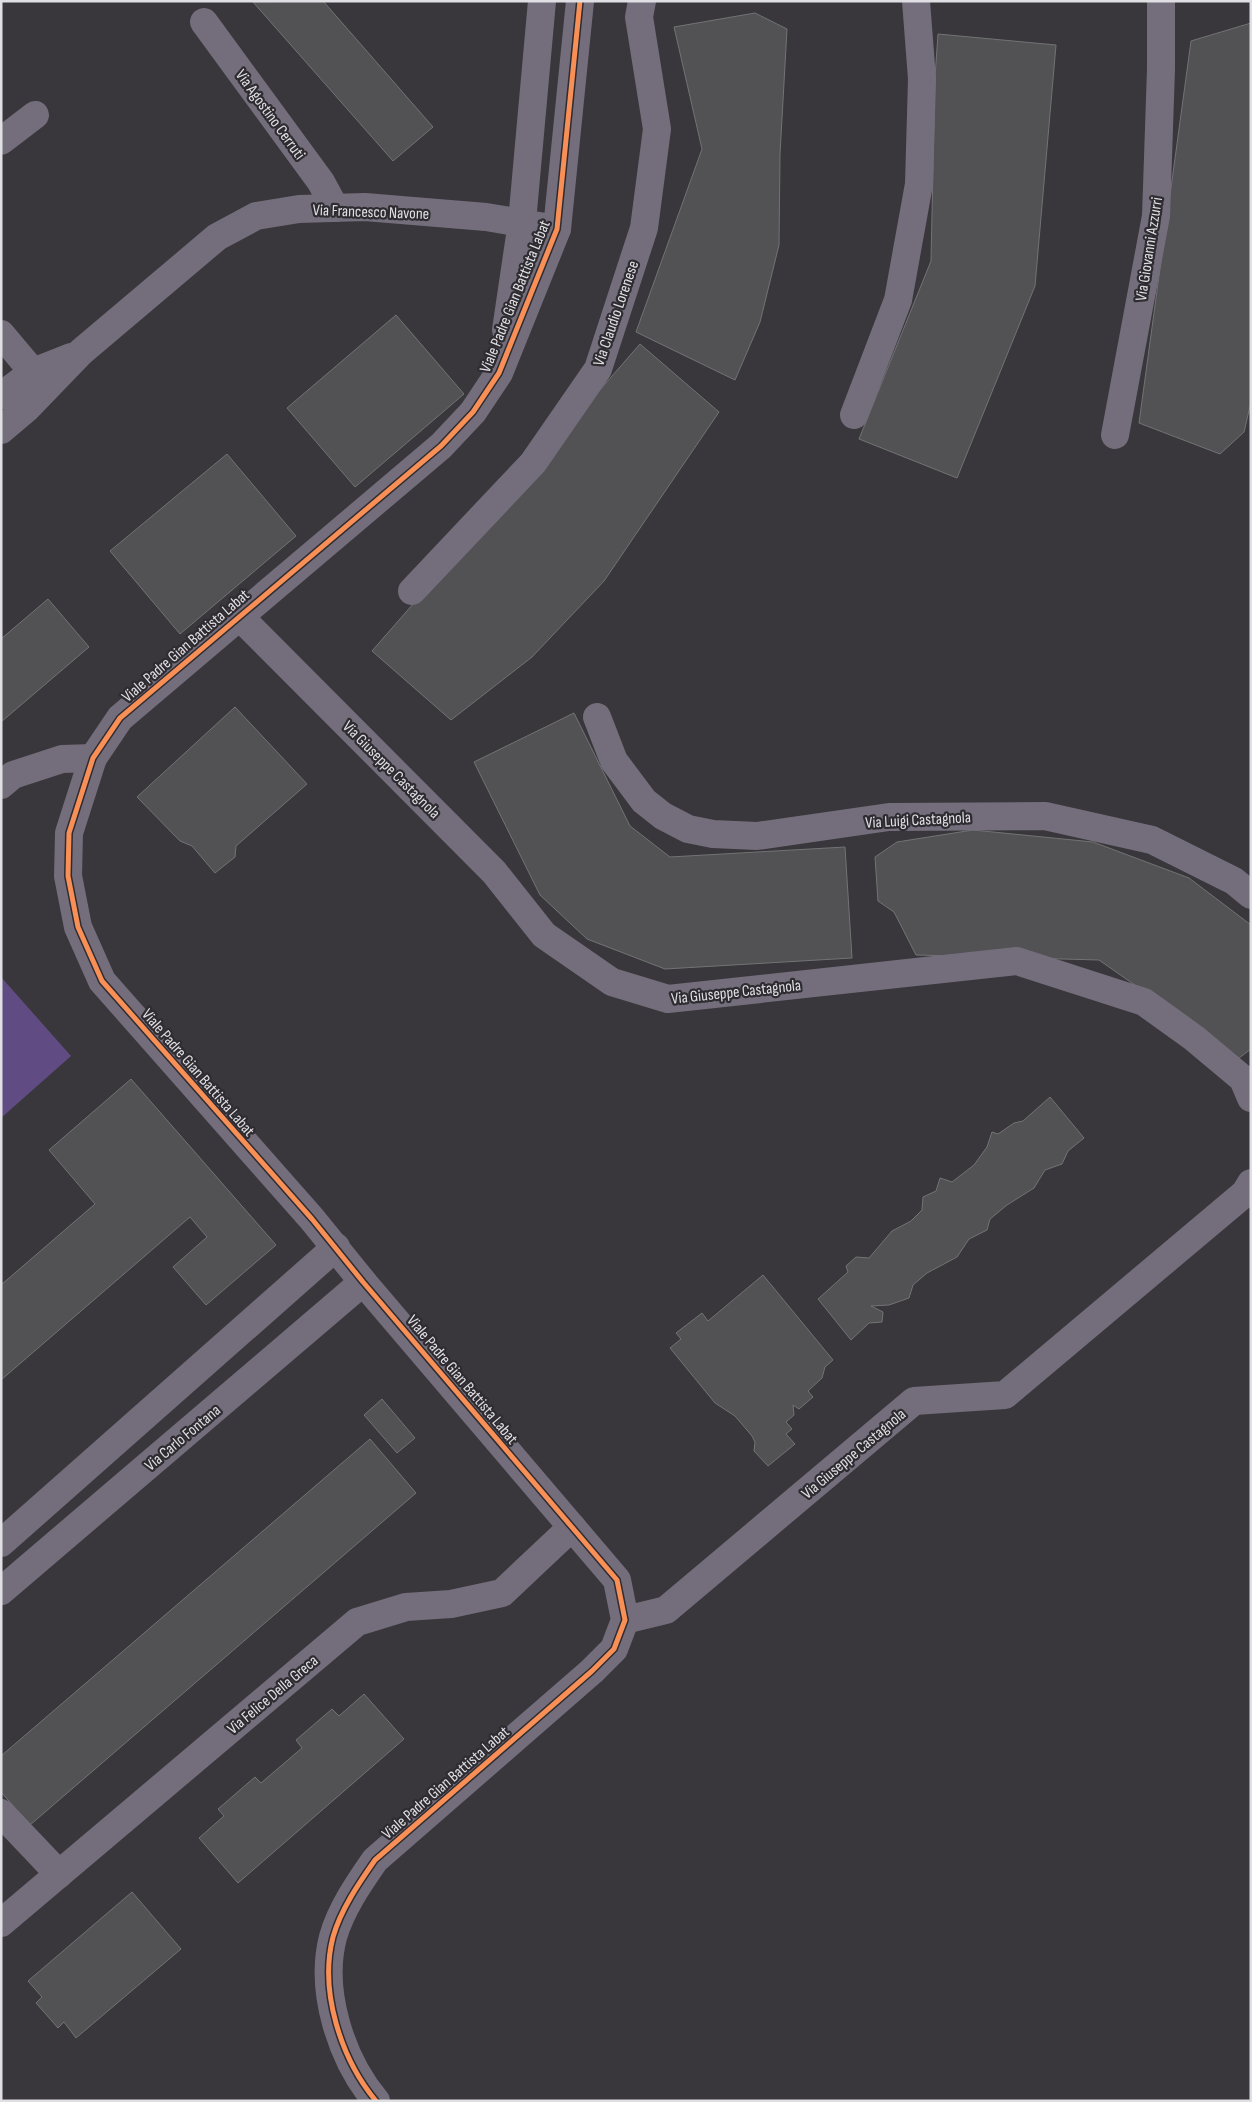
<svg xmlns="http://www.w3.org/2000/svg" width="1252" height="2102" viewBox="0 0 1252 2102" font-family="'Sofia Sans Condensed',sans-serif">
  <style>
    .green { fill: #604c83 }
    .building { fill: #525254; stroke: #727374 }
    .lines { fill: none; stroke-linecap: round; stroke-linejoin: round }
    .minor { stroke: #746e7c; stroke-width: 28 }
    .tertiary { stroke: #746e7c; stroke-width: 28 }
    .cycleway-casing { stroke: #2e2c31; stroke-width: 8 }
    .cycleway { stroke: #f78f57; stroke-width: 5 }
    .labels { text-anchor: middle; stroke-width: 4.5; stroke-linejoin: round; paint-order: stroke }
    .street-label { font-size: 16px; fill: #e0dfe3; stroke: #2e2c31 }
  </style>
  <rect width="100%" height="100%" fill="#39373b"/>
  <polygon class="green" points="1,977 71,1056 1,1118"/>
  <g class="building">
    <polygon points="323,1 433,127 393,161 253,2"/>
    <polygon points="755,13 787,29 780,154 779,245 760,322 735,380 636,332 702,149 674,27"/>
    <polygon points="1251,23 1251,402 1244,432 1220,454 1139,423 1191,41"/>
    <polygon points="938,34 1056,45 1035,286 957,478 859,439 931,261 935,77"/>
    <polygon points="396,315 464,394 355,487 287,408"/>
    <polygon points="640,344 719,412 604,581 532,657 451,720 372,651"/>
    <polygon points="227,454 296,536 180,634 110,551"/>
    <polygon points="48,599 89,647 1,722 1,639"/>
    <polygon points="235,707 307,784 236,846 235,857 215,873 192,846 180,841 137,797"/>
    <polygon points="574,713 630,826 670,857 845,847 852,958 665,969 587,939 540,895 474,762"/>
    <polygon points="973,830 1093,842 1189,878 1251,925 1251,1049 1239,1058 1099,960 916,955 894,912 878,901 875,857 897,842"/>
    <polygon points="131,1079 276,1245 206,1305 173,1267 207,1237 190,1217 1,1380 1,1285 95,1204 49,1150"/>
    <polygon points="1050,1097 1084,1138 1068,1151 1062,1164 1045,1170 1034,1188 1007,1205 990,1219 987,1230 969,1239 957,1257 927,1273 913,1285 909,1298 889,1305 871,1306 883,1312 882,1322 869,1323 851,1340 818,1299 848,1272 846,1266 856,1257 869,1258 892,1231 911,1221 922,1210 923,1197 936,1191 940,1178 952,1182 974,1165 987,1147 992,1132 998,1134 1014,1123 1023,1121"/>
    <polygon points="763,1275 833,1360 825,1367 822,1378 808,1391 813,1397 799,1409 793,1405 794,1415 786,1422 792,1429 786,1434 795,1444 768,1466 754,1451 755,1442 752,1436 735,1416 715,1403 670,1348 681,1339 676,1333 702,1313 708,1321"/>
    <polygon points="382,1399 415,1438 397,1453 364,1415"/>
    <polygon points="370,1439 416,1493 30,1825 1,1792 1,1756"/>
    <polygon points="364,1694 404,1739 238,1883 199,1838 224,1816 218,1809 255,1777 261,1783 302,1748 296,1740 332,1709 339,1716"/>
    <polygon points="132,1892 181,1949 76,2038 64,2022 58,2028 36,2003 42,1997 28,1981"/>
  </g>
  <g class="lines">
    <g class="minor">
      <polyline points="204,22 321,182 335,208"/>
      <polyline points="1,141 35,115"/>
      <polyline points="1,334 33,372"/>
      <polyline points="1,396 33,372 71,357"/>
      <polyline points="854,415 898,300 919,184 922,79 916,1"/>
      <polyline points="1,430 27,408 81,352 217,237 256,216 299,209 365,207 486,217 557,229"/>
      <polyline points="1115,435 1156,216 1161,69 1161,1"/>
      <polyline points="412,591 533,463 598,369 644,228 657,129 639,17 642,1"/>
      <polyline points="239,616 494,872 544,935 612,982 668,999 1017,961 1144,1002 1194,1038 1243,1079 1251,1098"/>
      <polyline points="597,717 614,761 644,801 663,816 688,829 713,834 757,836 889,817 1045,816 1152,840 1234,881 1251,895"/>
      <polyline points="1,785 13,775 62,759 93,758"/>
      <polyline points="1,1543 336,1247"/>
      <polyline points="1,1591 363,1282"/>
      <polyline points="625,1620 666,1610 914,1401 1005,1395 1245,1193 1251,1183"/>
      <polyline points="1,1813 59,1874"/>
      <polyline points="1,1923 357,1622 406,1607 451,1604 502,1593 572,1527"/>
    </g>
    <g class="tertiary">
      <polyline points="506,330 522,222 542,1"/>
      <path d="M 376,2101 C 341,2059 319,1991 333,1937 C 341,1909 359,1883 375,1860 L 592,1671 L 614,1649 L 625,1620 L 617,1580 L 363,1282 L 312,1219 L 102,981 L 78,927 L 68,876 L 69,833 L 93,758 L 120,718 L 441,446 L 473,412 L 499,373 L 557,229 L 580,1"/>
    </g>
    <g class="cycleway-casing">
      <path id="cycleway" d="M 376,2101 C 341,2059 319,1991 333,1937 C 341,1909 359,1883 375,1860 L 592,1671 L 614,1649 L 625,1620 L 617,1580 L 363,1282 L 312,1219 L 102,981 L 78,927 L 68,876 L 69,833 L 93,758 L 120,718 L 441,446 L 473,412 L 499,373 L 557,229 L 580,1"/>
    </g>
    <use href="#cycleway" class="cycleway"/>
  </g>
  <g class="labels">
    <g class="street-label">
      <text transform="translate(271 114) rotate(54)" y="6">Via Agostino Cerruti</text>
      <text transform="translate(371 211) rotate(2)" y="6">Via Francesco Navone</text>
      <text transform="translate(1148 249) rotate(-81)" y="6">Via Giovanni Azzurri</text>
      <text transform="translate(514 296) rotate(-68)" y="6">Viale Padre Gian Battista Labat</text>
      <text transform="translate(615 313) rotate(-71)" y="6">Via Claudio Lorenese</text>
      <text transform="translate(185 645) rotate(-41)" y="6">Viale Padre Gian Battista Labat</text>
      <text transform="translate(392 769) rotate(45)" y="6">Via Giuseppe Castagnola</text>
      <text transform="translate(918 819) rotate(-3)" y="6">Via Luigi Castagnola</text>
      <text transform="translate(736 991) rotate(-6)" y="6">Via Giuseppe Castagnola</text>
      <text transform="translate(199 1072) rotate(49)" y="6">Viale Padre Gian Battista Labat</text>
      <text transform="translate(463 1379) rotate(50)" y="6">Viale Padre Gian Battista Labat</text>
      <text transform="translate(182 1437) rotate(-40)" y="6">Via Carlo Fontana</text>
      <text transform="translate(853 1453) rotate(-40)" y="6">Via Giuseppe Castagnola</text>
      <text transform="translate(272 1694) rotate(-40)" y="6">Via Felice Della Greca</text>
      <text transform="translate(445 1782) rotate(-41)" y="6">Viale Padre Gian Battista Labat</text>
    </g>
  </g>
  <rect width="1252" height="2102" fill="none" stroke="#e0dfe3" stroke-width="5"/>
</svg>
